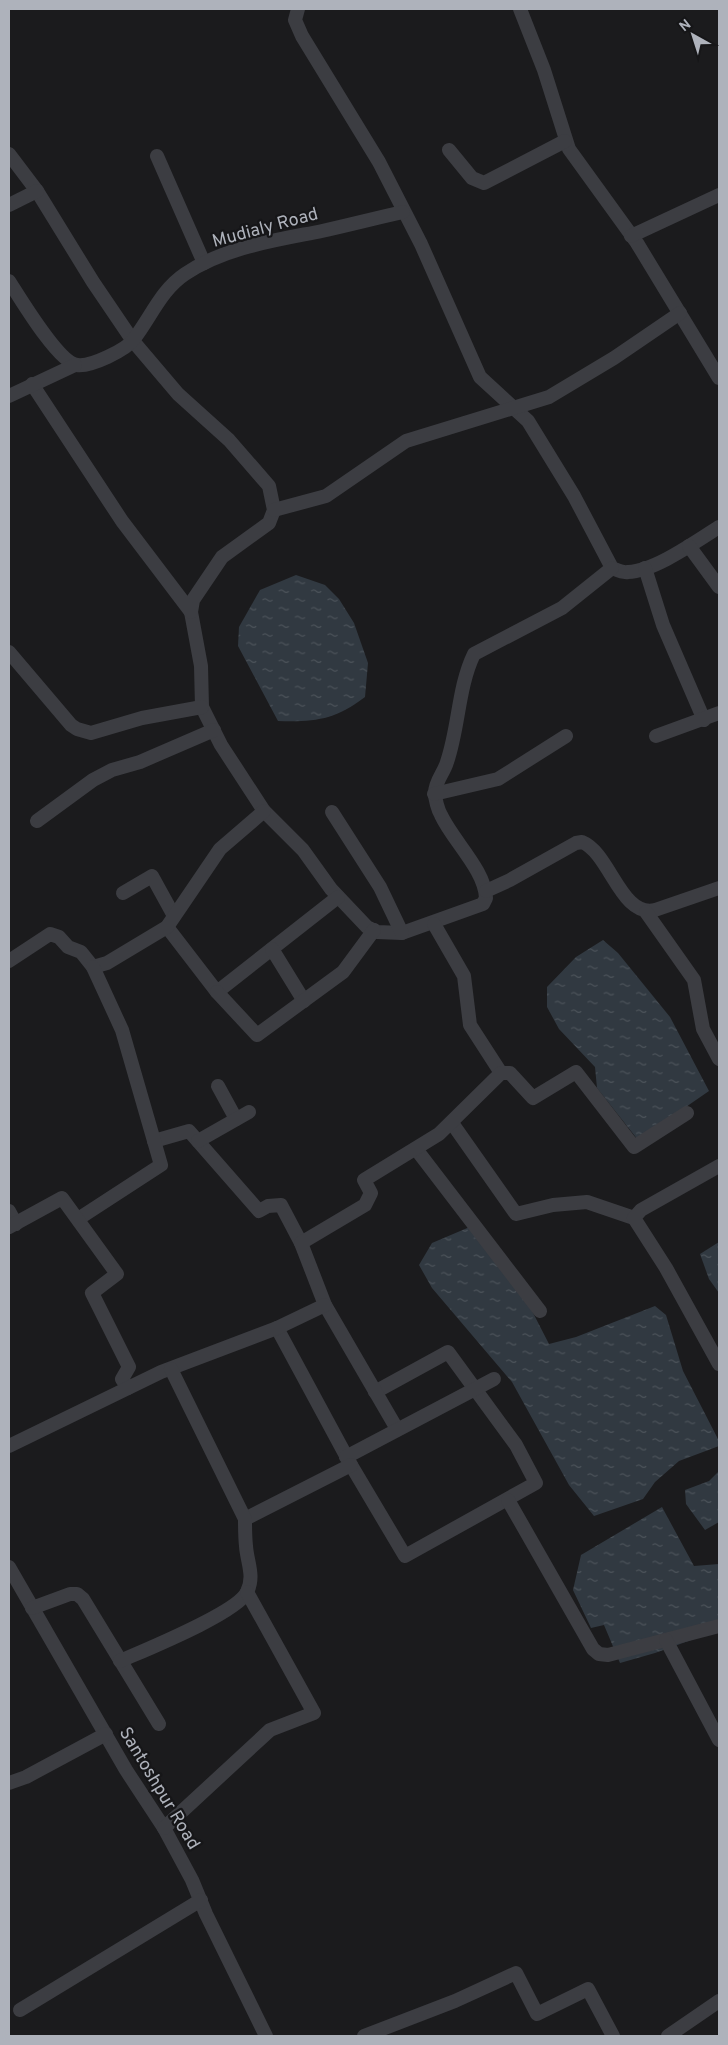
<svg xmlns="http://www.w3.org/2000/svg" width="728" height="2045" viewBox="0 0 728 2045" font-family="Overpass,sans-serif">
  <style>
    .water { fill: url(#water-ripples) }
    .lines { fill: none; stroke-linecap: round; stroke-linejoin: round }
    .street { stroke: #3c3d42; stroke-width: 14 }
    .labels { text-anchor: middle; stroke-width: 4.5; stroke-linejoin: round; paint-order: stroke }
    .street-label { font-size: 18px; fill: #aeb2bb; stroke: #161618 }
  </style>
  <defs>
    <pattern id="water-ripples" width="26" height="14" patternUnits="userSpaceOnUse" patternTransform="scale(1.25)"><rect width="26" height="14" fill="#313941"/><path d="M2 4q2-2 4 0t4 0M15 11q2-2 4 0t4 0" fill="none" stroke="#4c535a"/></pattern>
  </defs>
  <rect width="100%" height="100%" fill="#1b1b1d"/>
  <g class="water">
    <path d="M 296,575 L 325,585 L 339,599 L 354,623 L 368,663 L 365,697 C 335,720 315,722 278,721 L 238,646 L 239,627 L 260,590 Z"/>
    <polygon points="603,940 618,953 670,1017 709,1091 638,1140 597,1088 595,1067 559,1029 547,1007 547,987 576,957"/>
    <polygon points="472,1226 513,1274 549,1344 576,1337 655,1306 666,1315 683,1371 719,1441 719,1446 679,1461 655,1482 643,1499 594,1516 569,1485 512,1382 432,1288 419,1265 432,1243"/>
    <polygon points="719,1242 719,1293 709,1279 700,1254"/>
    <polygon points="719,1471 719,1522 705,1530 686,1504 685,1490 709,1481"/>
    <polygon points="662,1507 694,1566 719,1564 719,1630 655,1653 620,1663 604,1625 591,1628 573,1590 581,1555"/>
  </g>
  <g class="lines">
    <g class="street">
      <path d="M 298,9 L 295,20 L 302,36 L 379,162 L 421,244 L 480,377 L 528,421 L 574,496 L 612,568 C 617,570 622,573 628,572 C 655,571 695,542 719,527"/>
      <polyline points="520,9 544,70 569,149 637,243 719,378"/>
      <polyline points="449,150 472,178 484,183 565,141"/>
      <path d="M 9,154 L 37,191 L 93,282 L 133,341 L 178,394 L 229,440 L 269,486 L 274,510 L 269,523 L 222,557 L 193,600 L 191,612 L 201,666 L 202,707 L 221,745 L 264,811 L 303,850 L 331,889 L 367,927 L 377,932 L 402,933 L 483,904 L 486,898 C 485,870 453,841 441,815 C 438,810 435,799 435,793 C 435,781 444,773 447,762 C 459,727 458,687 474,654 L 562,608 L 612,568"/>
      <polyline points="157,156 204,263"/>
      <polyline points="9,205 37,191"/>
      <polyline points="631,236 719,195"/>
      <path d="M 9,281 C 20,298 58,362 77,365 C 91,367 126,350 134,339 C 151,317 161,290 185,274 C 225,247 277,240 322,231 C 349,225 376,218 403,212"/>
      <polyline points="32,384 122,521 191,612"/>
      <polyline points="9,396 75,365"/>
      <polyline points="274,510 326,496 406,441 549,397 614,358 680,313"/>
      <polyline points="689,546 719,587"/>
      <polyline points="645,568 663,625 704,720"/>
      <polyline points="9,652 71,725 77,729 91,733 142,718 202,707"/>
      <polyline points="656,736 719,713"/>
      <polyline points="434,794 498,779 566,736"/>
      <polyline points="332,812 380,887 402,933"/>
      <polyline points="37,821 93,780 112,770 140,762 214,730"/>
      <path d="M 486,891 L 510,880 L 576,843 L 582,842 C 610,853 621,918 655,910 L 719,888"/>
      <polyline points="123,893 152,876 174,916"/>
      <polyline points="646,912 694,980 703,1029 719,1059"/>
      <polyline points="434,924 464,976 470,1025 501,1073"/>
      <polyline points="167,927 217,992 338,897"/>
      <polyline points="272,949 304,1001"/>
      <polyline points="9,961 50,934 59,937 68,947 81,952 93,967 107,963 167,927 220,849 264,811"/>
      <polyline points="217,992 257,1035 343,972 374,930"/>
      <polyline points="218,1086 236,1119"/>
      <polyline points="452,1123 516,1214 553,1205 587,1202 634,1218"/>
      <polyline points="154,1141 189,1131 259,1211 268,1206 281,1205 301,1243"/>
      <polyline points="198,1141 249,1112"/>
      <polyline points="416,1149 540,1311"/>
      <polyline points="719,1166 641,1210 634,1218 666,1268 719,1364"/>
      <polyline points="9,1211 16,1224"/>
      <polyline points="78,1219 161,1165 122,1030 93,967"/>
      <polyline points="9,1227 62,1198 117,1274 92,1293 129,1367 122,1379 128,1388"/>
      <polyline points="277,1328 351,1465 405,1556 536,1483 516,1445 448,1352 375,1392"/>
      <polyline points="397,1429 325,1305 301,1243 365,1205 371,1193 364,1180 439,1134 501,1073 510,1073 533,1098 576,1072 634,1147 687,1113"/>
      <polyline points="9,1446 161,1372 277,1328 325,1305"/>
      <polyline points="346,1457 494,1379"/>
      <polyline points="508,1500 593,1649 599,1654 608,1655 719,1626"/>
      <polyline points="245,1519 351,1465"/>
      <polyline points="9,1567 126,1770 164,1828 192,1880 206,1914 266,2036"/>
      <polyline points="32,1608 70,1594 77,1594 83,1599 159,1724"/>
      <polyline points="666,1640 719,1740"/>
      <path d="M 120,1661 C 145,1650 237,1613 247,1592 C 255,1576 247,1562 246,1546 C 245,1537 245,1528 245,1519 L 171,1369"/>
      <polyline points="9,1783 26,1777 106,1734"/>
      <polyline points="164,1828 270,1730 314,1713 247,1592"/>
      <polyline points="20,2010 201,1900"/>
      <polyline points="364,2036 455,2001 516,1973 537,2014 588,1989 613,2036"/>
      <polyline points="668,2036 719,2001"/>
    </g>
  </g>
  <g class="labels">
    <g class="street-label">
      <text transform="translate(265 227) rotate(-15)" y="6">Mudialy Road</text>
      <text transform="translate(160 1788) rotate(59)" y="6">Santoshpur Road</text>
    </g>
  </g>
  <rect width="728" height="2045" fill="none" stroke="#aeb2bb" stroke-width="20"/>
  <g transform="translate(693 35) rotate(321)" stroke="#161618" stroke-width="4" paint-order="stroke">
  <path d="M0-4L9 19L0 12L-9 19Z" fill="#aeb2bb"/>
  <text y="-8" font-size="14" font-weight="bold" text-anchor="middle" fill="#aeb2bb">N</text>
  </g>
</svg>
